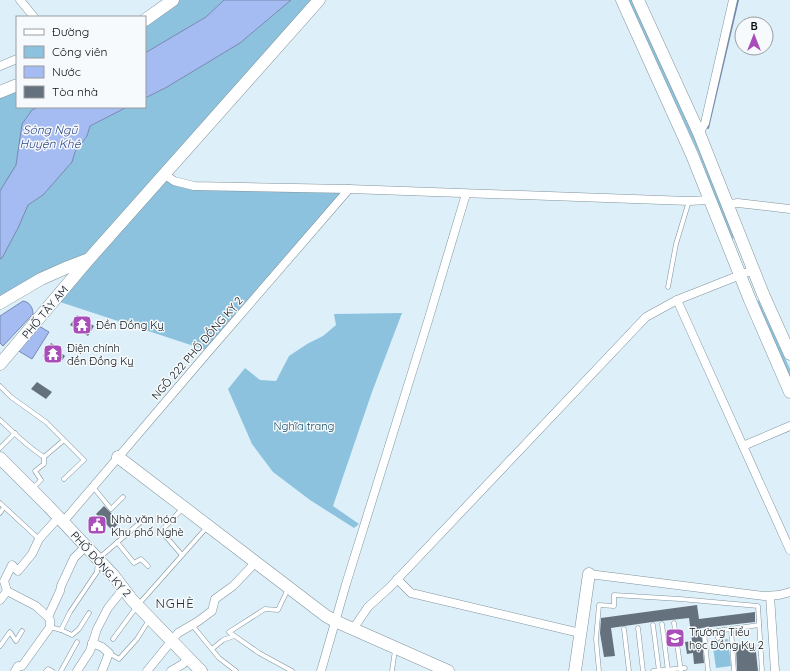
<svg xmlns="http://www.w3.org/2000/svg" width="790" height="671" viewBox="0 0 790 671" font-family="Quicksand,sans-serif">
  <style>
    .green { fill: #8cc2dd }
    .water { fill: #a5bcf3; stroke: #7688b0 }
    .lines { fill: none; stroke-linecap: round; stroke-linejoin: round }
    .stream { stroke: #7688b0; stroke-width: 2 }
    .building { fill: #65717d }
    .lane-casing { stroke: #81939c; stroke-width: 5 }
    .street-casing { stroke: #81939c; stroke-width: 9 }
    .secondary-casing { stroke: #81939c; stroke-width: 13 }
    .lane { stroke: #fff; stroke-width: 4 }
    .street { stroke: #fff; stroke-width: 8 }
    .secondary { stroke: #fff; stroke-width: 12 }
    .labels { text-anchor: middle; stroke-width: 3; stroke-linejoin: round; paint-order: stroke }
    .street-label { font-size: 11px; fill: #0a1014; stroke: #f7fafc }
    .poi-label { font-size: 11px; fill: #0a1014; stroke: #f7fafc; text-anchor: start }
    .park-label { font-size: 11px; fill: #124a61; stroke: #f7fafc }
    .water-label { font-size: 12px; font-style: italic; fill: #304789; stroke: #f7fafc }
    .quarter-label { font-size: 13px; letter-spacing: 1px; fill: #202e36; stroke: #f7fafc }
  </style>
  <rect width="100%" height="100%" fill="#ddf0fa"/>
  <g class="green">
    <polygon points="173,0 224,0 206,17 145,53 145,21"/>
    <polygon points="291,0 319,0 164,174 180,183 349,189 209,351 54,300 88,260 0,303 0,259 2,258 18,228 28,205 43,195 72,162 75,152 87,136 90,126 127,107 145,107 145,98 167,87 240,43"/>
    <polygon points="628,0 633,0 699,145 735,237 734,238 732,239 727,229 699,154"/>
    <path d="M 17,85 L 17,107 L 38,107 C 16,118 23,144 16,165 C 13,174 5,183 0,191 L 0,92 Z"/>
    <polygon points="756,300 759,301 790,369 790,381"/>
    <polygon points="402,313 372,392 333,506 359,524 354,528 310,500 273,472 252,444 228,389 245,368 260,380 276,381 289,356 307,344 323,336 336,325 334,314"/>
    <polygon points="728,639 731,666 716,668 712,641"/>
  </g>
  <g class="water">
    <polygon points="224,0 291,0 240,43 167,87 145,98 145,53 206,17"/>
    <polygon points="38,107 127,107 90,126 87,136 75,152 72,162 43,195 28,205 18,228 2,258 0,259 0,191 16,165 22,124 32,110"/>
    <path d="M 23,301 C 30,302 33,308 33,314 L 3,346 L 0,343 L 0,316 Z"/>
    <polygon points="39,326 49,332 32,359 17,350"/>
  </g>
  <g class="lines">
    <polyline class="stream" points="708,128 738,0"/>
  </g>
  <g class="building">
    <polygon points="77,315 94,326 88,336 70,325"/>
    <polygon points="51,343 61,349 60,352 65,356 61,362 55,359 53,362 43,356"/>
    <polygon points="37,382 52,392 46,399 31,389"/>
    <polygon points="104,506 120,522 112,530 96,514"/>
    <polygon points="697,605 699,619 755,612 755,622 701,628 704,663 694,664 693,653 687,654 685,642 692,641 689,618 652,622 611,628 615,656 604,657 600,633 601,618"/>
    <polygon points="755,643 758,671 737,671 736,645"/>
  </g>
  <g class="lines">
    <g class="lane-casing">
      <g id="lane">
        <polyline points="668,287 676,244 689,201"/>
        <polyline points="0,386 11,397 46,422 84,460 64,479"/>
        <path d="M 0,420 C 14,433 28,447 44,457"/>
        <polyline points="0,448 15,433"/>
        <polyline points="93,487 111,509 123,497"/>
        <polyline points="33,488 41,480 35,471 44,464 44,457 64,440"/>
        <polyline points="0,503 39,539"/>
        <polyline points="182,509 161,531 182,555"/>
        <polyline points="0,513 4,507"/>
        <polyline points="117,542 134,563 141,559 148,566"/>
        <polyline points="288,589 278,610 265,609 229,632 259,653 292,671"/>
        <polyline points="674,623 681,671"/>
        <polyline points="662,624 668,671"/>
        <polyline points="192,625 219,658 236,671"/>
        <polyline points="653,625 659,671"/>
        <polyline points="50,627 61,630 70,612 97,572 98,559 143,520"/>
        <polyline points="638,628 643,671"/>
        <polyline points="624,629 629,671"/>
        <polyline points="731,629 734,671"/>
        <polyline points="61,630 72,635 79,629 89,613"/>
        <polyline points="704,632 708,671"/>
        <polyline points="718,638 717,631 759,625"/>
        <polyline points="113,639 138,605 208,526"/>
        <polyline points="0,646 10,632 16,641 22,631"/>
        <polyline points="212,649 223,640 234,636"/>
        <polyline points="109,653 119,659 137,639 149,620"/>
        <polyline points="46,671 48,669 52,671"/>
        <polyline points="61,671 77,642"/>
        <polyline points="392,671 395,650"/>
        <polyline points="599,671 596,639 599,605 614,606 614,595 680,599 758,606 762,671"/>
        <polyline points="653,671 685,668"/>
      </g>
    </g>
    <g class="street-casing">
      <g id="street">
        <polyline points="20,0 34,17"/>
        <polyline points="0,66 17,59"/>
        <polyline points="699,133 705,123 733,0"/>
        <polyline points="164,174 174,181 194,186 349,189 689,201 710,200"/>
        <polyline points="729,204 738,203 790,209"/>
        <polyline points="677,300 790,550"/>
        <polyline points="743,446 790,426"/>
        <polyline points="63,522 209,351 349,189"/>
        <polyline points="589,574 764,596 779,595 790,592"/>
        <polyline points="397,579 411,593 580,633"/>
        <polyline points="7,591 36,606 48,617"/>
        <polyline points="770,596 775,671"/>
        <polyline points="0,600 7,591 4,581 12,565 18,571 32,554 39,539 59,517"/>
        <polyline points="353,629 368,607 389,588 646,317 677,300 753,270"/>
        <polyline points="92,643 102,647 109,653 102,671"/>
        <polyline points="15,671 18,666 22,666 50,627 50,620 48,617 60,591 61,586 74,558 86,546"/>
        <polyline points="77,671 90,651 97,629 108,608 124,588"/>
        <polyline points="147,671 178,633 197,622 212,611 215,599 233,586 256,562"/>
        <polyline points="171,671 183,664 188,658"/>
        <polyline points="321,671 346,584 428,321 466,194"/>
      </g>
    </g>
    <g class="secondary-casing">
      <g id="secondary">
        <polyline points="622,0 692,155 750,300 790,392"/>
        <polyline points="638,0 699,133 763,294 790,354"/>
        <polyline points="145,20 173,0"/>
        <polyline points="0,92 17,85"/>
        <polyline points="0,303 41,279 68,267 89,259 319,0"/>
        <polyline points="0,364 88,260"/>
        <polyline points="118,457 326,616 335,621 448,671"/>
        <polyline points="0,458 48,506 113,575 132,600 201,671"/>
        <polyline points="575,671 589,574"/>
      </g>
    </g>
    <use href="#lane" class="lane"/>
    <use href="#street" class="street"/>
    <use href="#secondary" class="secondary"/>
  </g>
  <defs>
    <g id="temple-square" transform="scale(1)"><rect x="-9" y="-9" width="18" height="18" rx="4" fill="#a94db8" stroke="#f7fafc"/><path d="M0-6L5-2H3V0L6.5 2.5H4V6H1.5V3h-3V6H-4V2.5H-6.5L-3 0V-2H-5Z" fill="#fff"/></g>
    <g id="civic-square" transform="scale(1)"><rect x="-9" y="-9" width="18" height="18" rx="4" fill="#a94db8" stroke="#f7fafc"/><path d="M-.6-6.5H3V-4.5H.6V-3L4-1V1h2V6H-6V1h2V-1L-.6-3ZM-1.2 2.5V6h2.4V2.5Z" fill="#fff"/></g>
    <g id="school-square" transform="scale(1)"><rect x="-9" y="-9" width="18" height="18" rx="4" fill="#a94db8" stroke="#f7fafc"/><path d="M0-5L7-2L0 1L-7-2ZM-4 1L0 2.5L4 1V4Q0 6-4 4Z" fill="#fff"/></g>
  </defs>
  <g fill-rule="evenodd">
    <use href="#temple-square" x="82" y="325"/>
    <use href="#temple-square" x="53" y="354"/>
    <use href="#civic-square" x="97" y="525"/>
    <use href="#school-square" x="675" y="638"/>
  </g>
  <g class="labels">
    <g class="street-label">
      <text transform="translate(45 312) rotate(-50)" y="4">PHỐ TÂY AM</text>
      <text transform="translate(197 348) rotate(-49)" y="4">NGÕ 222 PHỐ ĐỒNG KỴ 2</text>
      <text transform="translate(101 564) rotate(48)" y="4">PHỐ ĐỒNG KỴ 2</text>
    </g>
    <g class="poi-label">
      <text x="96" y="329">Đền Đồng Kỵ</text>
      <text x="67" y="352">Điện chính<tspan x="67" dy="13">đền Đồng Kỵ</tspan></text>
      <text x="111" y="523">Nhà văn hóa<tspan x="111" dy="13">Khu phố Nghè</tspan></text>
      <text x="689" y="636">Trường Tiểu<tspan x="689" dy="13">học Đồng Kỵ 2</tspan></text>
    </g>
    <g class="park-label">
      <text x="304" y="430">Nghĩa trang</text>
    </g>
    <g class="water-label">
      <text x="50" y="134">Sông Ngũ<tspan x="50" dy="14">Huyện Khê</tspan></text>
    </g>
    <g class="quarter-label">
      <text x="175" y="608">NGHÈ</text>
    </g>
  </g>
  <rect x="16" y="16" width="130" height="92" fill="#f7fafc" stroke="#989c9f"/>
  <rect x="24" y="29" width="20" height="6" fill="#ffffff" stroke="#989c9f"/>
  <text x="52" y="36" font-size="12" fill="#0a1014">Đường</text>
  <rect x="24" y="46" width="20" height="12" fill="#8cc2dd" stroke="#989c9f"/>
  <text x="52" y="56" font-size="12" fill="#0a1014">Công viên</text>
  <rect x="24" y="66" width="20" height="12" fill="#a5bcf3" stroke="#989c9f"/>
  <text x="52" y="76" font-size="12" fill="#0a1014">Nước</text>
  <rect x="24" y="86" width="20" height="12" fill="#65717d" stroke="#989c9f"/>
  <text x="52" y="96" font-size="12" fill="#0a1014">Tòa nhà</text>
  <g transform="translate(754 36)"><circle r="19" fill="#f7fafc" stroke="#989c9f"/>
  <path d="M0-3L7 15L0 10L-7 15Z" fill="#a94db8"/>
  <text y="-6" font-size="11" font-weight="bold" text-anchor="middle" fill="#0a1014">B</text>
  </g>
</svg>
